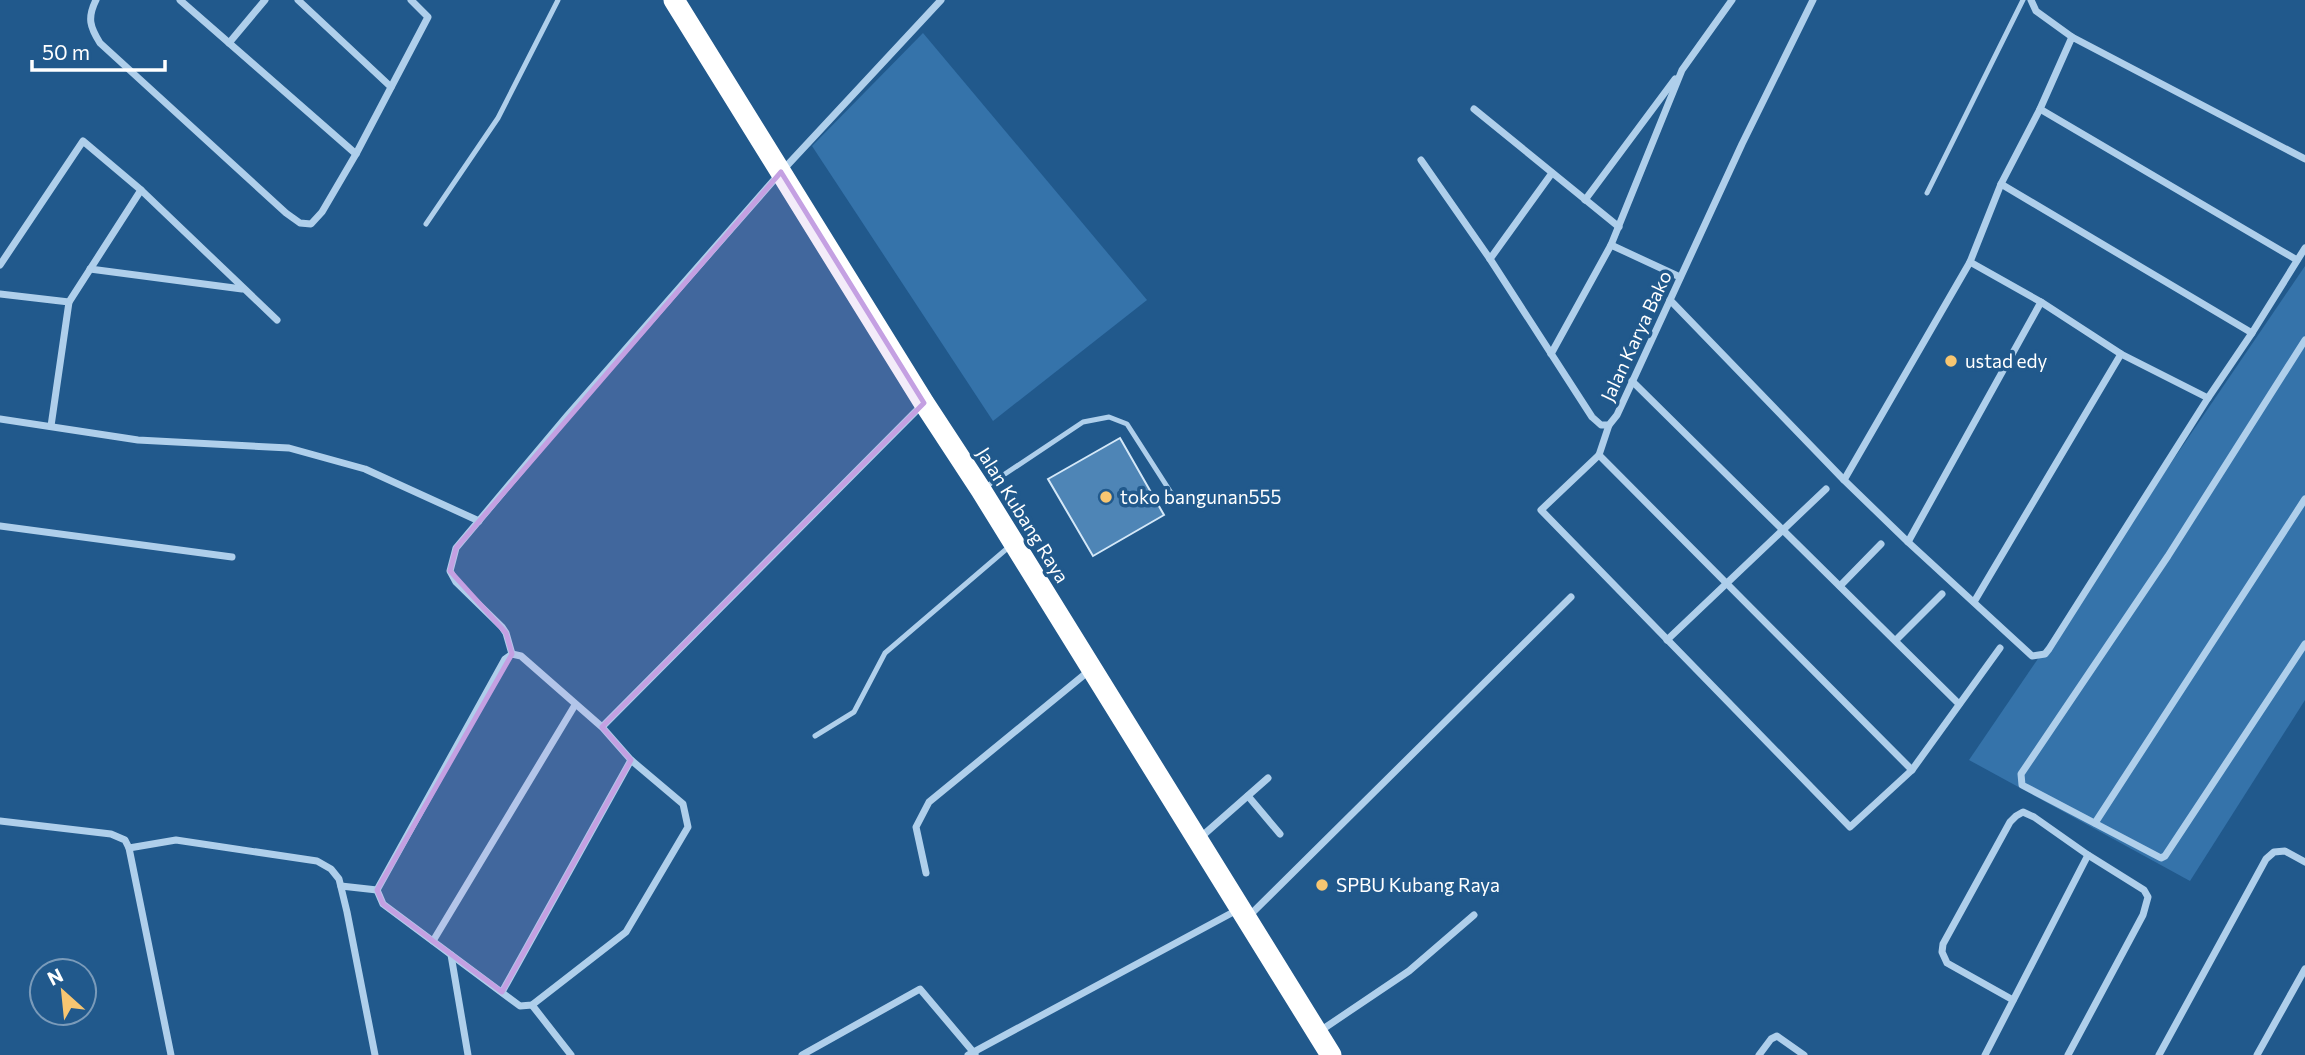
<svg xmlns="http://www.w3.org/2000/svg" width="2305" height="1055" viewBox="0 0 2305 1055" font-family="Commissioner,sans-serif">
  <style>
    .green { fill: #3573aa }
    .building { fill: #4e85b6; stroke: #d4e8f8; stroke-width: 2 }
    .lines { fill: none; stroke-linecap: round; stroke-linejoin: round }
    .lane { stroke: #afcfeb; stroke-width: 5 }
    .street { stroke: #afcfeb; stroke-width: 7 }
    .highway { stroke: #fff; stroke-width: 21 }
    .marked { fill: #c4a0e2; fill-opacity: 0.2; stroke: #c4a0e2; stroke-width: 5; stroke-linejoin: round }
    .poi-dot { fill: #f8c671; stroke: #21598c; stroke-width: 2.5 }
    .labels { text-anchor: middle; stroke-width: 7; stroke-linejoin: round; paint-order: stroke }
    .street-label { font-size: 19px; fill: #fff; stroke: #21598c }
    .poi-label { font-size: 19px; fill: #fff; stroke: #21598c; text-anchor: start }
  </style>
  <rect width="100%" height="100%" fill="#21598c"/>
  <g class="green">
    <polygon points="923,33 1147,300 993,421 812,146"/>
    <polygon points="2305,266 2305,700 2190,881 1969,760"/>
  </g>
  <polygon class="building" points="1120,438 1164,515 1093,556 1048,479"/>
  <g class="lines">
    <g class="lane">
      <polyline points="1927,193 2023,0"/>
      <polyline points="426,224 498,118 558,0"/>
      <polyline points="984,488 1083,422 1109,417 1127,424 1177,502"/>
      <polyline points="815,736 854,712 885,653 1010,546"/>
    </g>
    <g class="street">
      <path d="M 96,0 C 87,18 90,27 100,43 L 286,213 L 300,223 L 311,224 L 322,212 L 356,154 L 428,17 L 411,0"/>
      <polyline points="180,0 356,154"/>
      <polyline points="298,0 391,87"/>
      <polyline points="2031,0 2036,11 2072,37"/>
      <polyline points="229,43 265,0"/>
      <polyline points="1474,109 1619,227"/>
      <polyline points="2040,109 2297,260"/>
      <polyline points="1421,160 1490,259 1592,417 1601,425 1609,425 1617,415 1742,144 1813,0"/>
      <polyline points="2001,184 2252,333"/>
      <polyline points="1585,200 1675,79"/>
      <polyline points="1611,245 1680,277"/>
      <polyline points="1490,259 1552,173"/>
      <polyline points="1970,262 2041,302 2121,354 2208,398 2252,333 2305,248"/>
      <polyline points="0,265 83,141 141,190 277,320"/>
      <polyline points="90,269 242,289"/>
      <polyline points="0,294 69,302"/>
      <polyline points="1670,300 1844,480 1908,542 2032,656 2045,654 2049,649 2208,398"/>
      <polyline points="2305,340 2168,556 2021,774 2022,785 2161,858 2165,856 2305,644"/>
      <polyline points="1551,354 1611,245 1682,70 1732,0"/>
      <polyline points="1632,381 1959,704"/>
      <polyline points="0,419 138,440 289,448 365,469 479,521"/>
      <polyline points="1609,425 1599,455 1541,510 1850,827 1912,770 2000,648"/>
      <polyline points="51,426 69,302 141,190"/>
      <polyline points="1599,455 1912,770"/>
      <polyline points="1844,480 1970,262 2001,184 2040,109 2072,37 2305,159"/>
      <polyline points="0,526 232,557"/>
      <polyline points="1908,542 2041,302"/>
      <polyline points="1840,586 1881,544"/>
      <polyline points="1974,602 2121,354"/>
      <polyline points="1667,640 1826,489"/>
      <polyline points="1896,640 1942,594"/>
      <polyline points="512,654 506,633 502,627 456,582 450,571 456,548 567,416 781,172 941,0"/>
      <polyline points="602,727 631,760 683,804 688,827 626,932 532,1005 520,1006 383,904 377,890 505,659 512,654 521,656 602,727 923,404"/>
      <polyline points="1248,796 1280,834"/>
      <polyline points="0,821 111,834 125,840 129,848 171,1055"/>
      <polyline points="2095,823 2305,499"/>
      <polyline points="1201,837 1268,778"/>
      <polyline points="129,848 176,840 317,861 331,869 339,879 347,912 375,1055"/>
      <polyline points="926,873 916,827 929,802 1090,670"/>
      <polyline points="341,886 377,890"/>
      <polyline points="1248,917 1571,597"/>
      <polyline points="433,941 575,705"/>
      <polyline points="451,955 468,1055"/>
      <polyline points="502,992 631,760"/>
      <polyline points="2013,1000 1947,963 1942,952 1943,944 2010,822 2016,816 2023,812 2034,817 2088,855 2144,890 2148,897 2143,915 2068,1055"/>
      <polyline points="532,1005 571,1055"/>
      <polyline points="1320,1031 1409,971 1474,915"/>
      <polyline points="802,1055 920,989 975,1054"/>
      <polyline points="968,1055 1239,909"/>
      <polyline points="1759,1055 1771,1039 1777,1036 1804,1055"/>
      <polyline points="1985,1055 2088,855"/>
      <polyline points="2159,1055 2266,859 2274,852 2285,851 2305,862"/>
      <polyline points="2257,1055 2305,969"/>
    </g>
    <polyline class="highway" points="674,0 924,403 981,490 1331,1055"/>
  </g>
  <path class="marked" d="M 781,172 L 924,403 L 602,727 L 631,760 L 502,992 L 383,904 L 377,890 L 512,654 L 506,633 L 450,571 L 456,548 Z"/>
  <g class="poi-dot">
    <circle cx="1951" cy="361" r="7"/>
    <circle cx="1106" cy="497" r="7"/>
    <circle cx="1322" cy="885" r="7"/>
  </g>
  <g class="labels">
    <g class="street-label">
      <text transform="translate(1636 336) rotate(-65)" y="7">Jalan Karya Bako</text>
      <text transform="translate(1023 515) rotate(58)" y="7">Jalan Kubang Raya</text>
    </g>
    <g class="poi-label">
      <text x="1965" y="368">ustad edy</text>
      <text x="1120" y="504">toko bangunan555</text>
      <text x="1336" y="892">SPBU Kubang Raya</text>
    </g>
  </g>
  <g transform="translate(63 992) rotate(333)"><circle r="33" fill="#21598c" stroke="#7a9bba" stroke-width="2"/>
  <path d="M0-5L12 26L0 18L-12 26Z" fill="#f8c671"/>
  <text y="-10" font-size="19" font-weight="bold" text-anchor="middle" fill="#ffffff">N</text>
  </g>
  <path d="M32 60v10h133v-10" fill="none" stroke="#ffffff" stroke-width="3.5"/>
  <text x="42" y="60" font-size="21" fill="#ffffff" stroke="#21598c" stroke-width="5" paint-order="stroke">50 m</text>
</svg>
